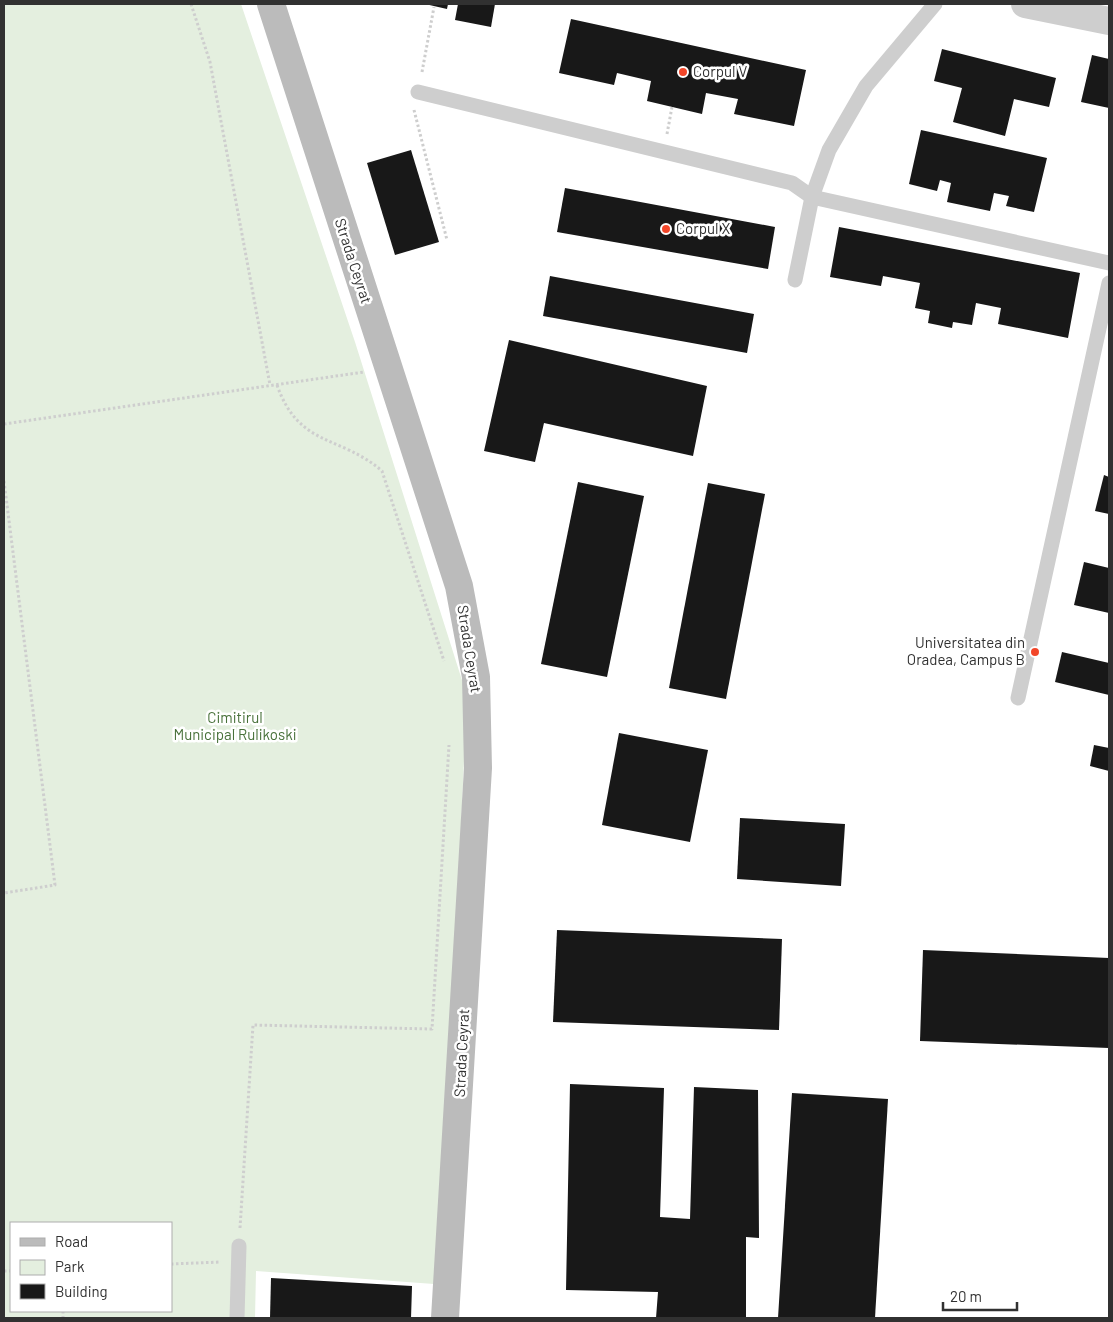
<svg xmlns="http://www.w3.org/2000/svg" width="1113" height="1322" viewBox="0 0 1113 1322" font-family="Barlow,sans-serif">
  <style>
    .green { fill: #e4efdf; fill-rule: evenodd }
    .building { fill: #181818 }
    .lines { fill: none; stroke-linecap: round; stroke-linejoin: round }
    .path { stroke: #cecece; stroke-width: 3; stroke-dasharray: 2.5 2.5; stroke-linecap: butt }
    .service { stroke: #cecece; stroke-width: 15 }
    .tertiary { stroke: #cecece; stroke-width: 28 }
    .secondary { stroke: #bbb; stroke-width: 28 }
    .poi-dot { fill: #f24629; stroke: #fff; stroke-width: 2 }
    .labels { text-anchor: middle; stroke-width: 5; stroke-linejoin: round; paint-order: stroke }
    .poi-label { font-size: 15px; fill: #313131; stroke: #fff; text-anchor: start }
    .street-label { font-size: 15px; fill: #313131; stroke: #fff }
    .park-label { font-size: 15px; fill: #48713a; stroke: #fff }
  </style>
  <rect width="100%" height="100%" fill="#fff"/>
  <path class="green" d="M 4,4 L 241,4 L 355,342 L 467,696 L 451,1045 L 434,1284 L 256,1271 L 255,1318 L 4,1318 ZM 11,1223 L 171,1223 L 171,1311 L 11,1311 Z"/>
  <g class="building">
    <polygon points="425,4 448,4 447,9"/>
    <polygon points="458,4 495,4 491,27 455,20"/>
    <polygon points="571,19 806,70 794,126 734,114 738,99 706,93 702,114 647,101 651,81 617,73 614,85 559,73"/>
    <polygon points="942,49 1056,78 1049,107 1014,99 1005,136 953,122 962,88 934,81"/>
    <polygon points="1092,55 1109,59 1109,108 1081,102"/>
    <polygon points="921,130 1047,158 1034,212 1006,206 1009,196 994,193 990,211 947,202 951,183 940,180 937,191 909,184"/>
    <polygon points="411,150 439,242 395,255 367,163"/>
    <polygon points="565,188 775,227 768,269 557,232"/>
    <polygon points="839,227 1080,273 1068,338 998,324 1001,308 976,303 972,325 953,322 952,328 928,323 930,311 915,308 920,283 883,276 881,286 830,277"/>
    <polygon points="550,276 754,314 747,353 543,316"/>
    <polygon points="509,340 707,386 693,456 544,423 535,462 484,451"/>
    <polygon points="1104,475 1109,477 1109,514 1095,511"/>
    <polygon points="578,482 644,496 607,677 541,664"/>
    <polygon points="708,483 765,494 726,699 669,688"/>
    <polygon points="1084,562 1109,568 1109,613 1074,605"/>
    <polygon points="1062,652 1109,663 1109,695 1055,682"/>
    <polygon points="619,733 708,750 690,842 602,825"/>
    <polygon points="1094,745 1109,748 1109,771 1090,766"/>
    <polygon points="740,818 845,824 841,886 737,879"/>
    <polygon points="557,930 782,939 779,1030 553,1022"/>
    <polygon points="923,950 1109,958 1109,1048 920,1041"/>
    <polygon points="570,1084 664,1088 660,1217 690,1219 694,1087 758,1090 759,1238 746,1237 746,1318 656,1318 658,1292 566,1290"/>
    <polygon points="792,1093 888,1099 875,1318 778,1318"/>
    <polygon points="271,1278 412,1286 411,1318 270,1318"/>
  </g>
  <g class="lines">
    <g class="path">
      <polyline points="191,4 210,62 270,385"/>
      <polyline points="422,72 434,7"/>
      <polyline points="414,110 447,240"/>
      <polyline points="667,134 672,107"/>
      <path d="M 277,385 C 299,448 341,435 382,471 L 444,661"/>
      <polyline points="4,424 364,372"/>
      <polyline points="4,481 55,885 4,893"/>
      <polyline points="240,1228 253,1025 432,1029 449,745"/>
      <polyline points="171,1264 221,1262"/>
      <polyline points="4,1271 11,1271"/>
      <polyline points="63,1311 63,1318"/>
    </g>
    <g class="service">
      <polyline points="418,92 792,183 812,197 1109,263"/>
      <polyline points="795,280 812,197 829,150 866,86 935,4"/>
      <polyline points="1018,698 1109,283"/>
      <polyline points="237,1318 239,1246"/>
    </g>
    <polyline class="tertiary" points="1025,4 1109,21"/>
    <polyline class="secondary" points="271,4 459,586 476,677 478,768 445,1318"/>
  </g>
  <g class="poi-dot">
    <circle cx="683" cy="72" r="5"/>
    <circle cx="666" cy="229" r="5"/>
    <circle cx="1035" cy="652" r="5"/>
  </g>
  <g class="labels">
    <g class="poi-label">
      <text x="693" y="77">Corpul V</text>
      <text x="676" y="234">Corpul X</text>
      <text x="1025" y="648" text-anchor="end">Universitatea din<tspan x="1025" dy="17">Oradea, Campus B</tspan></text>
    </g>
    <g class="street-label">
      <text transform="translate(353 261) rotate(72)" y="5">Strada Ceyrat</text>
      <text transform="translate(469 649) rotate(81)" y="5">Strada Ceyrat</text>
      <text transform="translate(462 1053) rotate(-87)" y="5">Strada Ceyrat</text>
    </g>
    <g class="park-label">
      <text x="235" y="723">Cimitirul<tspan x="235" dy="17">Municipal Rulikoski</tspan></text>
    </g>
  </g>
  <rect width="1113" height="1322" fill="none" stroke="#313131" stroke-width="10"/>
  <rect x="10" y="1222" width="162" height="90" fill="#ffffff" stroke="#adadad"/>
  <rect x="20" y="1238" width="25" height="8" fill="#bbbbbb" stroke="#adadad"/>
  <text x="55" y="1247" font-size="15" fill="#313131">Road</text>
  <rect x="20" y="1260" width="25" height="15" fill="#e4efdf" stroke="#adadad"/>
  <text x="55" y="1272" font-size="15" fill="#313131">Park</text>
  <rect x="20" y="1284" width="25" height="15" fill="#181818" stroke="#adadad"/>
  <text x="55" y="1297" font-size="15" fill="#313131">Building</text>
  <path d="M943 1302v8h74v-8" fill="none" stroke="#313131" stroke-width="2.5"/>
  <text x="950" y="1302" font-size="15" fill="#313131" stroke="#ffffff" stroke-width="4" paint-order="stroke">20 m</text>
</svg>
